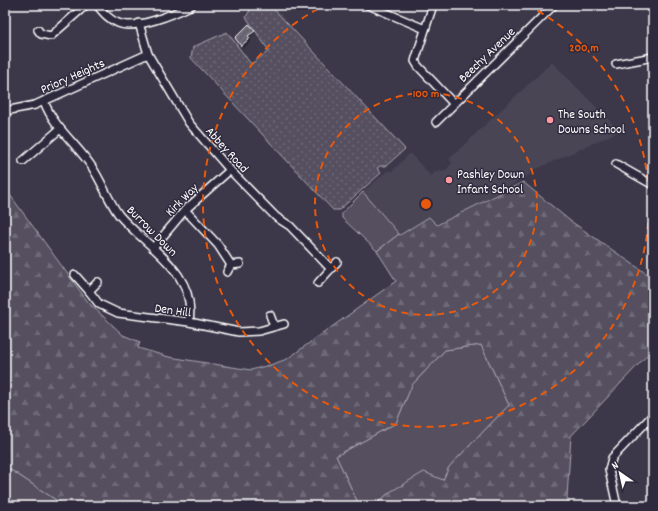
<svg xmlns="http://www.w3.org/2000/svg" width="658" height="511" viewBox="0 0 658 511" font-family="Dekko,sans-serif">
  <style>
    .built { fill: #494455 }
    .grass { fill: #555060; stroke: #aaa8b0 }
    .forest { fill: url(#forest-firs); stroke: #aaa8b0 }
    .park { fill: url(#park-dots); stroke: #aaa8b0 }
    .shadow { fill: #0007 }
    .building { fill: url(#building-hatch); stroke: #fff }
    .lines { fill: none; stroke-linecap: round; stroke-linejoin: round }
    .minor-casing { stroke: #fff; stroke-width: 10 }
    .minor { stroke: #2f2a3d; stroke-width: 7 }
    .ring { fill: none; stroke: #e8590c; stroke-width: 2; stroke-dasharray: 7 5 }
    .poi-dot { fill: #ff9aa2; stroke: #2f2a3d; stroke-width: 1.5 }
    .labels { text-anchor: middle; stroke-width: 3; stroke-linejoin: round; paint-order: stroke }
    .street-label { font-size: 13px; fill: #fff; stroke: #2f2a3d }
    .poi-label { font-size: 13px; fill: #fff; stroke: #2f2a3d; text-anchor: start }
    .centre { fill: #e8590c; stroke: #2f2a3d; stroke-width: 2 }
    .ring-label { font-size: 12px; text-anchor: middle; font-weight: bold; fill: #e8590c; stroke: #2f2a3d; stroke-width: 3; stroke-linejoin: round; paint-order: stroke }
  </style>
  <defs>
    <pattern id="forest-firs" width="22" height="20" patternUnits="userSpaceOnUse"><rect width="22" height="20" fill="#555060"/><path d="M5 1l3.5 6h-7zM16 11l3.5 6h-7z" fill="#6e6a78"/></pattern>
    <pattern id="park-dots" width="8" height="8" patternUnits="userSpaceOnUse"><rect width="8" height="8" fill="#555060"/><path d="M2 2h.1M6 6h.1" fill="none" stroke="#6e6a78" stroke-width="1.8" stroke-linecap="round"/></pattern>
    <pattern id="building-hatch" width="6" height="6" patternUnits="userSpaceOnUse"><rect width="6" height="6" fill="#666270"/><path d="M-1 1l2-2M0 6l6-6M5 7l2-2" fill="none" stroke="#7d7a85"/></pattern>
  </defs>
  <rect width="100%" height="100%" fill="#3c3749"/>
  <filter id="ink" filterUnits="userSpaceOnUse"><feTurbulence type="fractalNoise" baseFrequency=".025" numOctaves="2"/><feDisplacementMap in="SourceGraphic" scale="8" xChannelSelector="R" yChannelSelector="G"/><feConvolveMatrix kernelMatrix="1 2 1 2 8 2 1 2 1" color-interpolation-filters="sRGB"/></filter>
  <g filter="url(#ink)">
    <polygon class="built" points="552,62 620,131 530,172 531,174 484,201 436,225 429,217 400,236 363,192 387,171 392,171 410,153 431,176 435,172 446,170 452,163 449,159"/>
    <g class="grass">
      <polygon points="363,192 399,234 377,251 342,218 342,213"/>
      <polygon points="481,345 509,405 449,467 443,480 390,492 374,506 355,506 358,503 336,456 396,423 412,385 445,350"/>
      <polygon points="5,466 65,506 5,506"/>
    </g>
    <polygon class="forest" points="523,182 569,220 653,278 653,349 571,436 567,497 569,506 374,506 390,492 424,472 443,480 449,467 509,405 481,345 445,350 412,385 396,423 336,456 358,503 355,506 65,506 5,466 5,188 88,302 123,335 140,342 138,348 169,357 251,370 273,364 287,359 396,281 377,251 399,234 400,235 429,217 437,225"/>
    <polygon class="park" points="253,5 270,5 405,149 386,166 380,166 377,168 381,173 339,210 333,210 191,58 193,47 227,32 251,64 269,51 246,17"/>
    <polygon class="shadow" points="254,31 255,33 249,38 251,41 243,48 237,40"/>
    <polygon class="building" points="249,24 255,31 248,36 250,38 248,40 241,46 235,38"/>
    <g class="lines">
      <g class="minor-casing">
        <g id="minor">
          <path d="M 97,5 C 103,12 108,19 118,23 C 135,31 176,13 192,5"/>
          <polyline points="368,5 425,29"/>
          <polyline points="433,5 415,61 418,66 453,103"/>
          <polyline points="139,23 148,54 189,123 230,170 276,217 290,226 331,269"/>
          <polyline points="38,30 41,34 51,36 86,5"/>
          <polyline points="616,64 653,57"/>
          <path d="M 44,101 C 53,127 77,144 92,167 C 102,182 108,200 119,215 C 147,248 197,271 189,322"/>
          <polyline points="5,111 35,105 148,54"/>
          <polyline points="436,122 554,5"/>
          <polyline points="23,161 60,129"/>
          <polyline points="616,164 653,185"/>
          <polyline points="185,210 218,245 231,265 227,272"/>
          <polyline points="153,248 185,210 230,170"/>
          <polyline points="231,265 240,264"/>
          <polyline points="75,275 89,291"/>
          <polyline points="98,282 89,291 99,304 118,313 189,322 239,332 259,331 284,324"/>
          <polyline points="318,283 337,262"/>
          <polyline points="270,315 274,326"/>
          <polyline points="617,506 609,470 612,458 653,415"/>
        </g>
      </g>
      <use href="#minor" class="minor"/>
    </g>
  </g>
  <g class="ring">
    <circle cx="426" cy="204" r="111"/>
    <path d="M527 5A223 223 0 1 1 325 5"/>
  </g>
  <g class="poi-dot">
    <circle cx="550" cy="120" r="4"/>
    <circle cx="449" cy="180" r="4"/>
  </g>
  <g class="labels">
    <g class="street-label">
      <text transform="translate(486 54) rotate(-44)" y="5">Beechy Avenue</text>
      <text transform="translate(72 75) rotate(-24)" y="5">Priory Heights</text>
      <text transform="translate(228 149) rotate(48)" y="5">Abbey Road</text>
      <text transform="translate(181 199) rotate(-45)" y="5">Kirk Way</text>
      <text transform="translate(153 230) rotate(45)" y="5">Burrow Down</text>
      <text transform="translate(173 309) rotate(8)" y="5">Den Hill</text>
    </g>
    <g class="poi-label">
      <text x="558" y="118">The South<tspan x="558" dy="15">Downs School</tspan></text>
      <text x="457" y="178">Pashley Down<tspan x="457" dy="15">Infant School</tspan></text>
    </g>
  </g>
  <circle cx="426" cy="204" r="6" class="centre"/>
  <g class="ring-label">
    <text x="584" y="51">200 m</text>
    <text x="426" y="97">100 m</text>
  </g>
  <rect width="658" height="511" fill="none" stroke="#2f2a3d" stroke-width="20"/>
  <rect x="10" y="10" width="638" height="491" fill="none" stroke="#fff" stroke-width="1.5" filter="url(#ink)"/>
  <g transform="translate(620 473) rotate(326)" stroke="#2f2a3d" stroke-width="3" paint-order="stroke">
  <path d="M0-3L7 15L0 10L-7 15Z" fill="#ffffff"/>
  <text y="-6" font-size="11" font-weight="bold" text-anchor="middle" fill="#ffffff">N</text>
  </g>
</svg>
